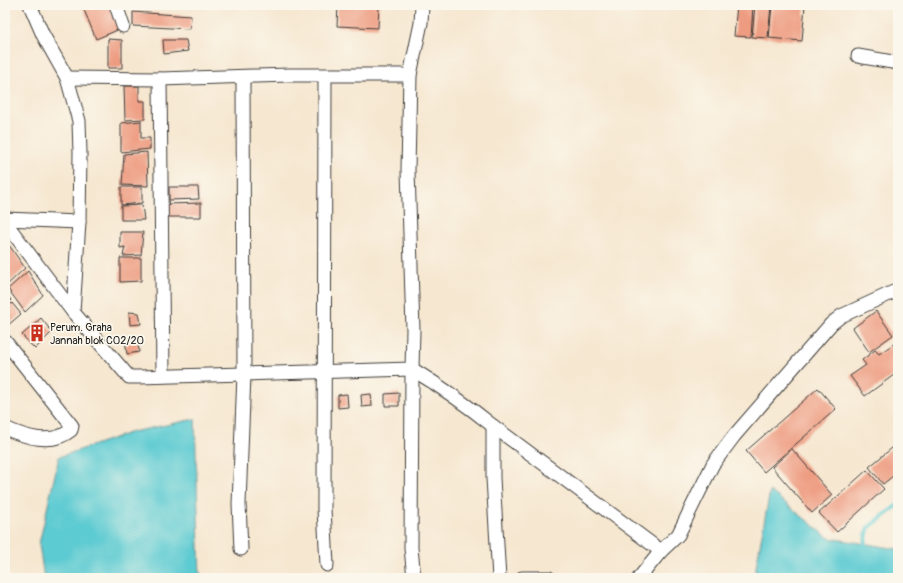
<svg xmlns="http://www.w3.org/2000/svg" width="903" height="583" viewBox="0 0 903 583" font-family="Pangolin,sans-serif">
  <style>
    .water { fill: #5dcbd2; stroke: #3c7477 }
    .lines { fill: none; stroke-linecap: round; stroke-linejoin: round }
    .stream { stroke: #5dcbd2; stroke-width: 4.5 }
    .building { fill: #ee9c81 }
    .street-casing { stroke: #3d3a37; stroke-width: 15 }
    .street { stroke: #fff; stroke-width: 13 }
    .labels { text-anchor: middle; stroke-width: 3.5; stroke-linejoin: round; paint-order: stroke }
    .poi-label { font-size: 11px; fill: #1c1c1c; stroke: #fbf7ec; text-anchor: start }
  </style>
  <rect width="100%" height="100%" fill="#fbf7ec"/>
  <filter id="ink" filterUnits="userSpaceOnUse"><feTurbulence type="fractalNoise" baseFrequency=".025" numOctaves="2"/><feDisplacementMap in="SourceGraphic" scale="8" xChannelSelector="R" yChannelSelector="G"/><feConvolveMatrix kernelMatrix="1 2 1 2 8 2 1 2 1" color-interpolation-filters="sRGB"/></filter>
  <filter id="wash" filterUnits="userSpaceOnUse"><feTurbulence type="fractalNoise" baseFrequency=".012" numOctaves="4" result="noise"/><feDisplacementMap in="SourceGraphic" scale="16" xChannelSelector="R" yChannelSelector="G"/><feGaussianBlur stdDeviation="0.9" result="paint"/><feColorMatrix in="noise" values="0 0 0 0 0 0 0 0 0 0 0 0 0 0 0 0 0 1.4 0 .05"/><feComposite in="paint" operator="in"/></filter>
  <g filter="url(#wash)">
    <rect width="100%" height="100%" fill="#f6e7d0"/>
    <g class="water">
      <polygon points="195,419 200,578 44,578 39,544 59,457 132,432"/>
      <polygon points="770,491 829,538 898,549 898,578 754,578"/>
    </g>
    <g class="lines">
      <polyline class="stream" points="864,548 868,528 898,505"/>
    </g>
    <g id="blocks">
      <g class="building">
        <polygon points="82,5 110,5 120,29 96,39"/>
        <polygon points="338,5 379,5 378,28 337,26"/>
        <polygon points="737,5 753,5 751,37 734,36"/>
        <polygon points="755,5 771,5 768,38 752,37"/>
        <polygon points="772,5 805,5 802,41 769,38"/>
        <polygon points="133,12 191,16 190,29 133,26"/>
        <polygon points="108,39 122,40 122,68 108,68"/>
        <polygon points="163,40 186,40 188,51 164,54"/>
        <polygon points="124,86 139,86 139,101 145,101 145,119 125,120"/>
        <polygon points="141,121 141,138 150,138 150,149 121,152 121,123"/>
        <polygon points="147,152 148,186 122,185 124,154"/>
        <polygon points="121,187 142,187 142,203 121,205"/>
        <polygon points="169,187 198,187 199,199 169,200"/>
        <polygon points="201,203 201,217 167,217 167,204"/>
        <polygon points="142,205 144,220 121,220 121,206"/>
        <polygon points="120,232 143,232 141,255 123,256 125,247 120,248"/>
        <polygon points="9,245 25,268 5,287 5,248"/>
        <polygon points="120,258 141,258 141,281 120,282"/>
        <polygon points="28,271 43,295 25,312 8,289"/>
        <polygon points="5,293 11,300 5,305"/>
        <polygon points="12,303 21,314 6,327 5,326 5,308"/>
        <polygon points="876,311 893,335 869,352 853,328"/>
        <polygon points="129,312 139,313 141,324 130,325"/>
        <polygon points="41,318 52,332 35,349 22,335"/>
        <polygon points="125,339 138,339 139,352 127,354"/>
        <polygon points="895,343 898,347 898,372 865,396 850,376 866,365 862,360 875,350 879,354"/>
        <polygon points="818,388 836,409 764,472 746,451"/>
        <polygon points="399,393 399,406 385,406 385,394"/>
        <polygon points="347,394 348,407 338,408 338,395"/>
        <polygon points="371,394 372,406 362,407 361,395"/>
        <polygon points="898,443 898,472 883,484 869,467"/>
        <polygon points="792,449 832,495 812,513 772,467"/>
        <polygon points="867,470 884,489 837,532 819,513"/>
      </g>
    </g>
  </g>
  <g filter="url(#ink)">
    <use href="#blocks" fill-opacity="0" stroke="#3d3a37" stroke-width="1"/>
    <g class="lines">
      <g class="street-casing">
        <g id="street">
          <polyline points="30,5 43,35 67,78 79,121 80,153 79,222 73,312 129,377 139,377 412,369 413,330 408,170 410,75 421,23 422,5"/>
          <polyline points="116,5 123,26"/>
          <polyline points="858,56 898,63"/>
          <polyline points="325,76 324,509 327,565"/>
          <polyline points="67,78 160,79 289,75 410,75"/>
          <polyline points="160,79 163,376"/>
          <polyline points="5,219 79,222"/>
          <polyline points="5,222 73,312"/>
          <path d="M 5,341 L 72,426 L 71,430 C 52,446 25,437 5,428"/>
          <path d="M 412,369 C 440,386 467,405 493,426 L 661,551"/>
          <polyline points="412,369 411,548 414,578"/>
          <polyline points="493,426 493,478 499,578"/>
          <polyline points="241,549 239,504 244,374 243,77"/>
          <polyline points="522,578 549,578"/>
          <polyline points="639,578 661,551 678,535 713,464 734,436 831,324 841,316 898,290"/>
        </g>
      </g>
      <use href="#street" class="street"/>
    </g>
  </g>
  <defs>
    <g id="building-bare" transform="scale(1.38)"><path d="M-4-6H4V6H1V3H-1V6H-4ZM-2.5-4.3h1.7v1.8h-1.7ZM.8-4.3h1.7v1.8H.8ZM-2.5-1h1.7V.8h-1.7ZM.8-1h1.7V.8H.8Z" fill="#c8321e" stroke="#fbf7ec" stroke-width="2.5" paint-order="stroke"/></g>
  </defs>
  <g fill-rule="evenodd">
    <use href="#building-bare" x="37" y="333"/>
  </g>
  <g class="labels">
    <g class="poi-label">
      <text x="50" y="331">Perum. Graha<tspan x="50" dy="13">Jannah blok C02/20</tspan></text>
    </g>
  </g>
  <rect width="903" height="583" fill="none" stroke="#fbf7ec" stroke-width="20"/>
</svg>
